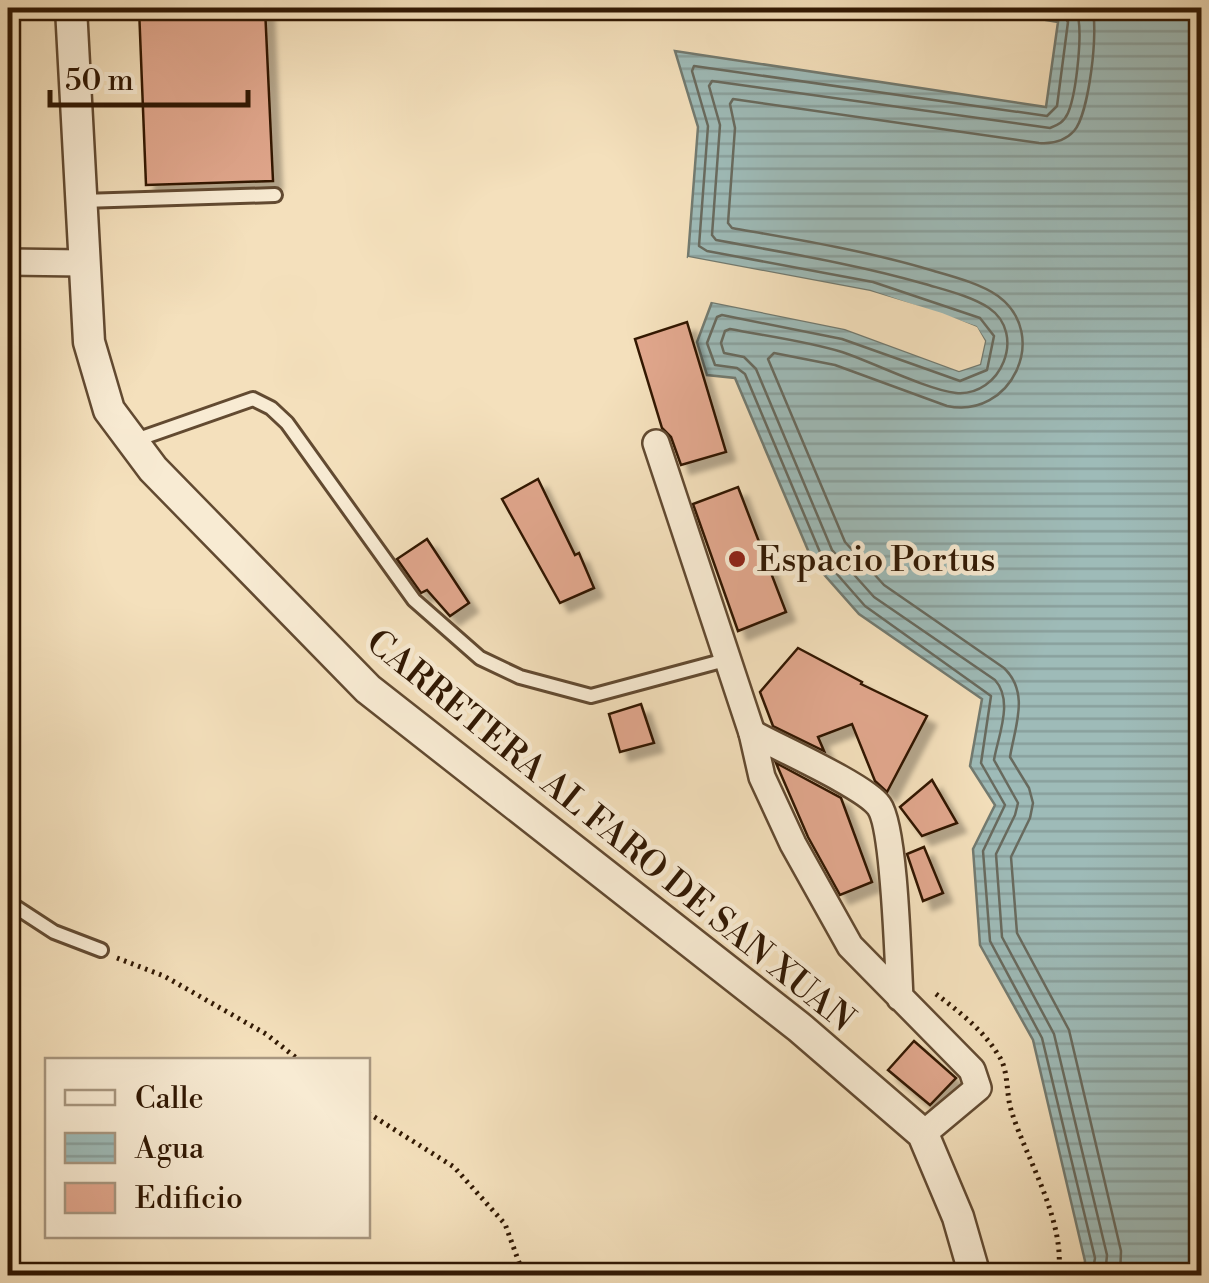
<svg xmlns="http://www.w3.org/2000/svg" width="1209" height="1283" viewBox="0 0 1209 1283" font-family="'Libre Bodoni',serif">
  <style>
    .water { fill: url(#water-rules); stroke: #727a70; stroke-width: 2.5 }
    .pier { fill: #f4e0bc }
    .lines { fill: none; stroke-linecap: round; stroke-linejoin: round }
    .shore { stroke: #686a5e; stroke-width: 2.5 }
    .building { fill: #e1a78d; stroke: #311803; stroke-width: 2.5; filter: url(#shadow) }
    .service-casing { stroke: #624a31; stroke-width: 18 }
    .minor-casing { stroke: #624a31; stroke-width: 30 }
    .tertiary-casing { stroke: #624a31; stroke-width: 35 }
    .path { stroke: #311803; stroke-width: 5; stroke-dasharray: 2.5 5; stroke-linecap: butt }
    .service { stroke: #f8ebd3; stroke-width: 12 }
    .minor { stroke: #f8ebd3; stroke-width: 25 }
    .tertiary { stroke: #f8ebd3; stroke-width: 30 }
    .poi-dot { fill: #8f2418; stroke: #f8ebd3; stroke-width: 4 }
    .labels { text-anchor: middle; stroke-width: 9; stroke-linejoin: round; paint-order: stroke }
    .poi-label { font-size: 35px; fill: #311803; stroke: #f8ebd3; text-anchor: start }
    .street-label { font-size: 35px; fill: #311803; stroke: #f8ebd3 }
  </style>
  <defs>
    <pattern id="water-rules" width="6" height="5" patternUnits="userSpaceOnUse" patternTransform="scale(2.5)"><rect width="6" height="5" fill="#9ebbb8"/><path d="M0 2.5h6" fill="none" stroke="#89a09d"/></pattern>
    <filter id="shadow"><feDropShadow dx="9" dy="9" stdDeviation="2.5" flood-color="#0004"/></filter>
  </defs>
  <rect width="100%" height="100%" fill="#f4e0bc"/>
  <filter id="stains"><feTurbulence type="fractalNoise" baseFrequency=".002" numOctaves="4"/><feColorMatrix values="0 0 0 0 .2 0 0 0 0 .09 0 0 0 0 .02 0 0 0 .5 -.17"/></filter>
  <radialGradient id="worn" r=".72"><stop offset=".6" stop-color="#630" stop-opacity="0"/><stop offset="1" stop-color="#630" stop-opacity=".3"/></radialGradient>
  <polygon class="water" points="973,8 1201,8 1201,1275 1082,1275 1085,1261 1033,1040 980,945 973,849 995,805 970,766 982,699 859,614 813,562 735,378 707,375 697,342 712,302 845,329 959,371 980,364 985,341 976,327 870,291 688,257 698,127 675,51 1046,107 1058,22"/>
  <polygon class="pier" points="688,257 870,291 942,313 977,327 985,341 980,364 959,371 845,329 707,301 713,297 846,324 959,365 975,360 980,342 973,331 869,296 704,266 687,262"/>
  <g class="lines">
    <g class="shore">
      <polyline points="1035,8 1061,12 1068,22 1057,106 1047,116 694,66 692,71 708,126 699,246 707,251 873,282 980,318 994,336 987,370 960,381 842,339 722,315 717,317 707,343 715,365 737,368 745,374 822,557 865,606 991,696 981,763 1005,805 983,851 990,941 1042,1038 1095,1258 1092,1276"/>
      <path d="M 1075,8 C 1085,24 1076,94 1068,113 C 1064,122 1058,125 1050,128 L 712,81 L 709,86 L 720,125 L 712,235 L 716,240 C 786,253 856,264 925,284 C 945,290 971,296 989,308 C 1027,334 1001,397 956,393 C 928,390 872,362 842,352 C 806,341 766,336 730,329 L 725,331 L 721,343 L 724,353 L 744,357 L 756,369 L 832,550 L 874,597 L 995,680 C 1014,701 998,736 994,760 L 1018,803 L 1015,815 L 996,854 L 1002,937 L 1054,1034 L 1107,1255 L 1105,1276"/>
      <path d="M 1092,8 C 1099,29 1089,114 1074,131 C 1065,141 1052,144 1039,143 L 733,99 L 730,104 L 735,128 L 728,223 L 732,228 C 800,240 868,251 934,271 C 955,277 981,284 998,296 C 1051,335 1011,420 947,406 L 835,365 L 774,353 L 768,359 L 845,542 L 884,585 L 1004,668 C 1030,693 1015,726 1010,757 L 1029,788 L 1033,803 L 1030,818 L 1011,857 L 1017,933 L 1069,1030 L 1121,1251 L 1120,1276"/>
    </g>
  </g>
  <g class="building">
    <polygon points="139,8 265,8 273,181 146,185"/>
    <polygon points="687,322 726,452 681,465 671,437 662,428 635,339"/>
    <polygon points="538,479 575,555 579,553 594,588 560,603 502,499"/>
    <polygon points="738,487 786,612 738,631 693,504"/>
    <polygon points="427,539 469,603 450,616 427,590 421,593 397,559"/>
    <polygon points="798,648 862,682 861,684 927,716 887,792 875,781 852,724 818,737 824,751 773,726 760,692"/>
    <polygon points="641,704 654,743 620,752 609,714"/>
    <polygon points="776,763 841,798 872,882 840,895 808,837"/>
    <polygon points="932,780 957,823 922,836 900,807"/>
    <polygon points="924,847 943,893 923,901 907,854"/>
    <polygon points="914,1041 956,1078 930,1105 888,1070"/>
  </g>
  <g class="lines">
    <g class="service-casing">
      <g id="service">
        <polyline points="82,201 275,195"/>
        <polyline points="133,441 253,399 271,408 287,423 414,600 480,658 520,677 591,696 729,659"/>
        <polyline points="8,902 54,932 101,950"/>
      </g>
    </g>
    <g class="minor-casing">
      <g id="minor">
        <polyline points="8,262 82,263"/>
        <polyline points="656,443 752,733"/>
        <path d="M 900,998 C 898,965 895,828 879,806 C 865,786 779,748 752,733 L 762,777 L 793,844 L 850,946 L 972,1070 L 978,1088 L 923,1134"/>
      </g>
    </g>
    <g class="tertiary-casing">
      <polyline id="tertiary" points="71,8 89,342 109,410 153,469 368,689 799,1027 923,1134 958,1217 975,1276"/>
    </g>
    <g class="path">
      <polyline points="117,958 164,976 266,1034 299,1060"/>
      <path d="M 936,994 C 958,1011 982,1029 997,1053 C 1010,1070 1005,1093 1012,1113 C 1027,1160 1067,1224 1058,1276"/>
      <polyline points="368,1113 454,1167 505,1224 524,1276"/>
    </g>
    <use href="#service" class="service"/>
    <use href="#minor" class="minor"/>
    <use href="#tertiary" class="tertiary"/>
  </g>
  <circle class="poi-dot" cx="737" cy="559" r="10"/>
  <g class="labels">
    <g class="poi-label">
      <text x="757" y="571">Espacio Portus</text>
    </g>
    <g class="street-label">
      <text transform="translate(611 830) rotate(39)" y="12">CARRETERA AL FARO DE SAN XUAN</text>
    </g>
  </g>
  <rect width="1209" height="1283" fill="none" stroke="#f4e0bc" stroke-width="40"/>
  <rect x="10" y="10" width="1189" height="1263" fill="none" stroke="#311803" stroke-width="5"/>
  <rect x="20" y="20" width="1169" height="1243" fill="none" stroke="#311803" stroke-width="2.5"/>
  <rect x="45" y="1058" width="325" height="180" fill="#f8ebd3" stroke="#a89780" stroke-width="2.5"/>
  <rect x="65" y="1090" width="50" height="15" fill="#f8ebd3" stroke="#a89780" stroke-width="2.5"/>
  <text x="135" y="1108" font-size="30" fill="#311803">Calle</text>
  <rect x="65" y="1133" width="50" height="30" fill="url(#water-rules)" stroke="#a89780" stroke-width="2.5"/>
  <text x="135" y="1158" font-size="30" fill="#311803">Agua</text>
  <rect x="65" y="1183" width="50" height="30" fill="#e1a78d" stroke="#a89780" stroke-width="2.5"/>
  <text x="135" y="1208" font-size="30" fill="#311803">Edificio</text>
  <path d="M50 90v15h198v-15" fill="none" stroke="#311803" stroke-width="5"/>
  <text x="65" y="90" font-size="30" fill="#311803" stroke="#f8ebd3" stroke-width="8" paint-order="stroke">50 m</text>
  <rect width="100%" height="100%" filter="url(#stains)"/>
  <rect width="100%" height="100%" fill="url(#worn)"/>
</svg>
